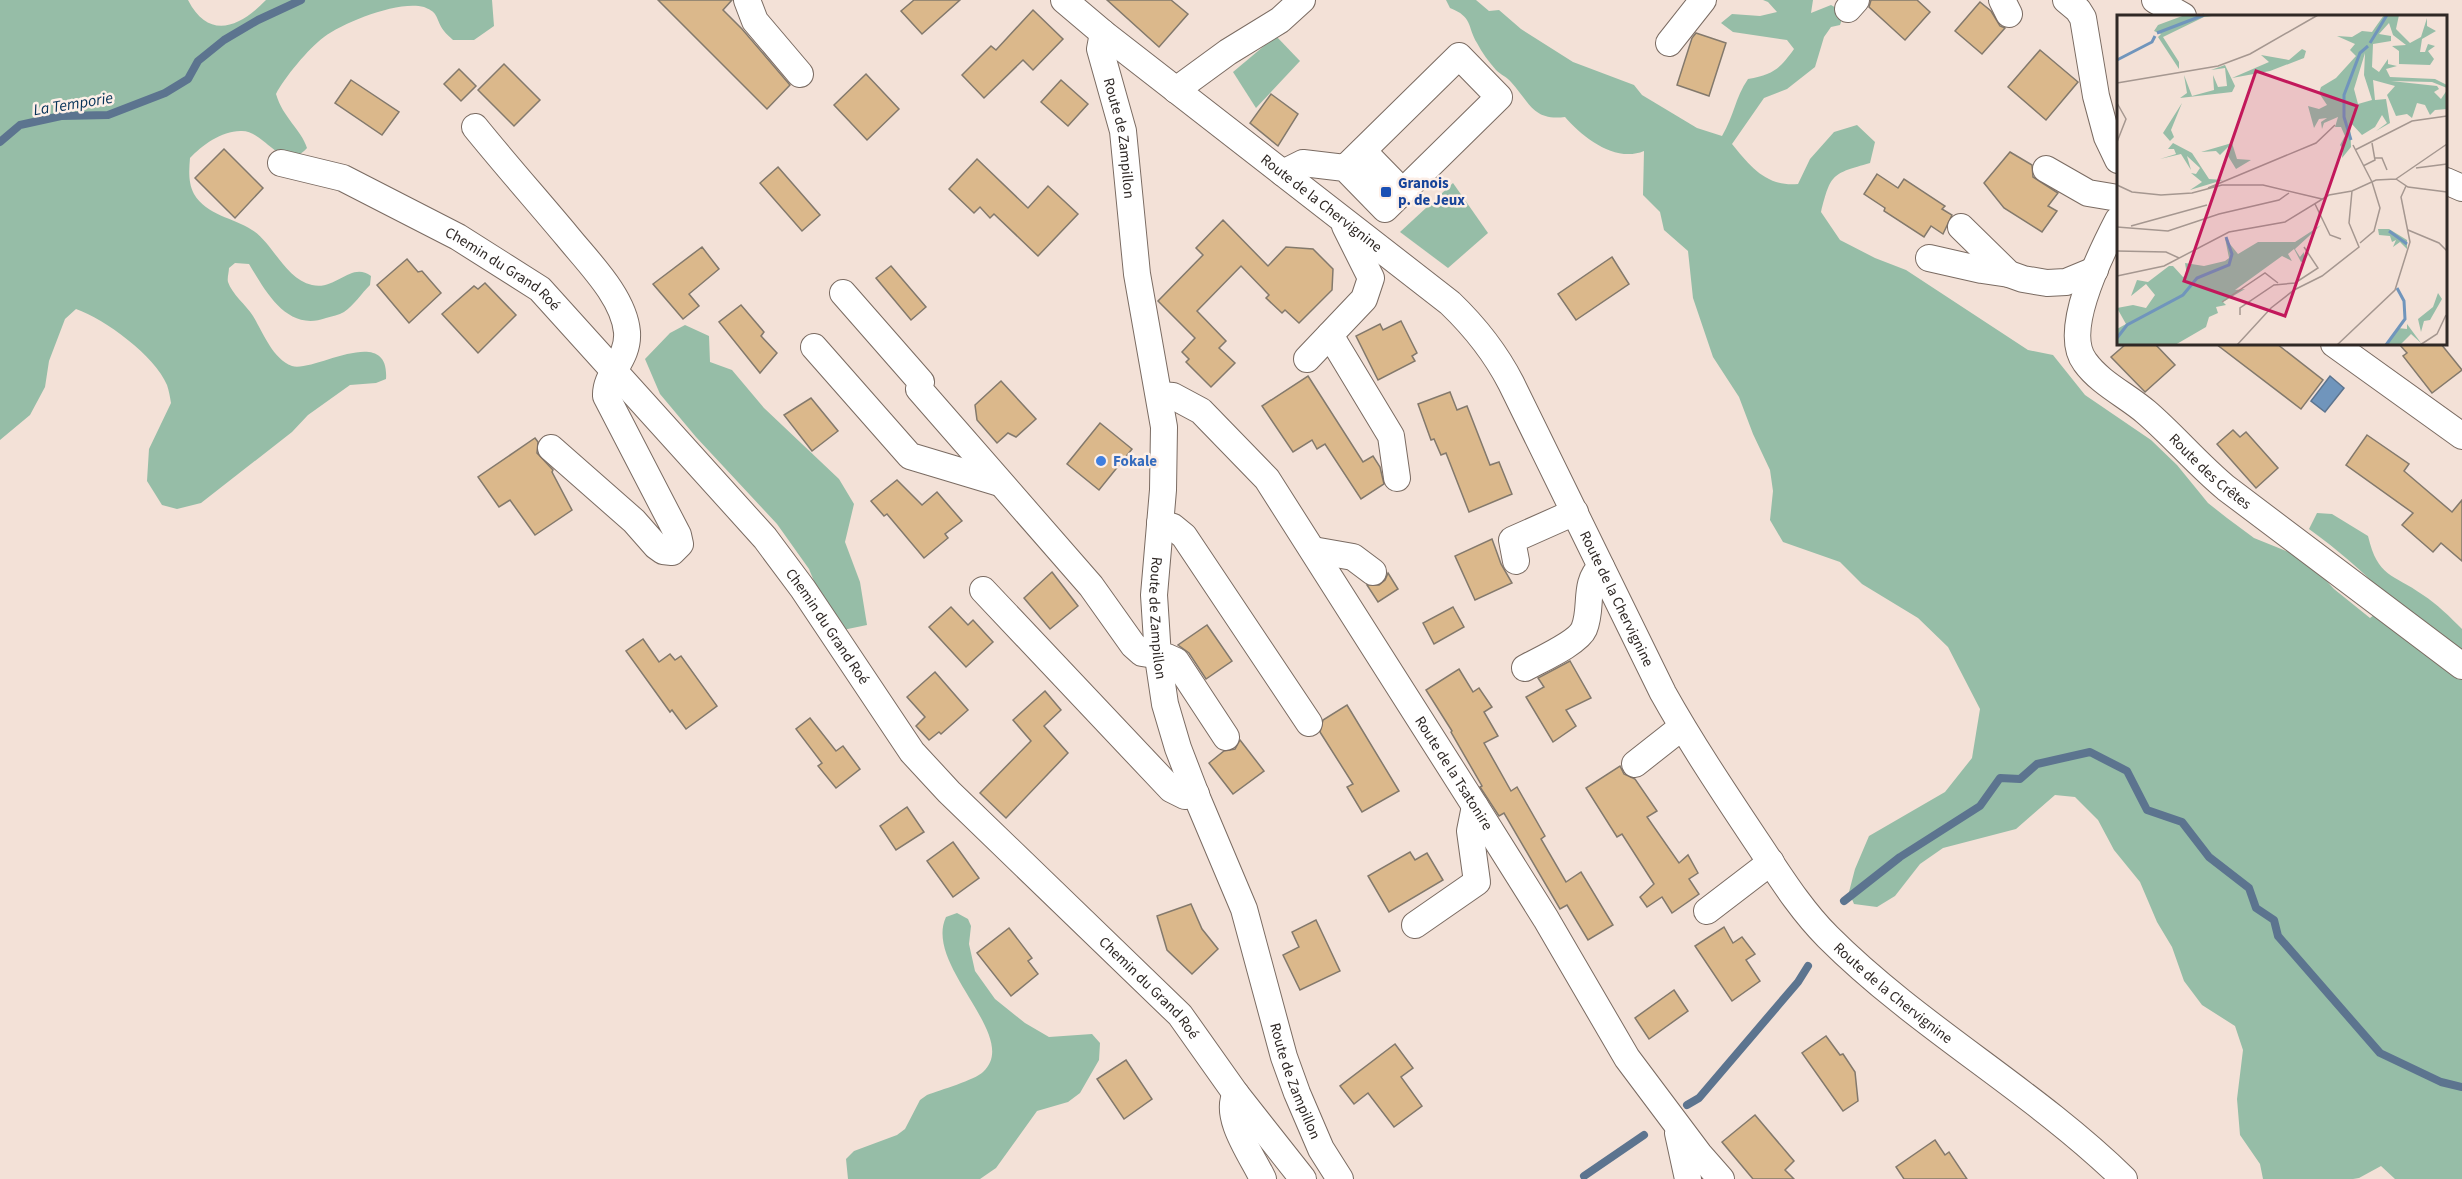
<svg xmlns="http://www.w3.org/2000/svg" width="2462" height="1179" viewBox="0 0 2462 1179" font-family="'Source Sans 3',sans-serif">
  <style>
    .green { fill: #96bda7 }
    .water { fill: #7095bc; stroke: #5c748f; stroke-width: 1.5 }
    .lines { fill: none; stroke-linecap: round; stroke-linejoin: round }
    .stream { stroke: #5c748f; stroke-width: 8 }
    .building { fill: #dbb88b; stroke: #83796c; stroke-width: 1.5 }
    .minor-casing { stroke: #7a6b62; stroke-width: 28 }
    .minor { stroke: #fff; stroke-width: 26 }
    .transit-dot { fill: #1a4fb4; stroke: #fdefe7; stroke-width: 2 }
    .shop-dot { fill: #3f7fe0; stroke: #fdefe7; stroke-width: 2 }
    .labels { text-anchor: middle; stroke-width: 5; stroke-linejoin: round; paint-order: stroke }
    .street-label { font-size: 15px; fill: #2f2825; stroke: #fdefe7 }
    .transit-label { font-size: 15px; font-weight: bold; fill: #164399; stroke: #fdefe7; text-anchor: start }
    .shop-label { font-size: 15px; font-weight: bold; fill: #366cbe; stroke: #fdefe7; text-anchor: start }
    .water-label { font-size: 16px; font-style: italic; fill: #063258; stroke: #fdefe7 }
    .inset-river { fill: none; stroke: #7095bc; stroke-width: 3 }
    .inset-road { fill: none; stroke: #a59790; stroke-width: 1.5 }
    .view { fill: #c2185b; fill-opacity: 0.15; stroke: #c2185b; stroke-width: 3 }
    .inset-edge { fill: none; stroke: #2f2825; stroke-width: 3 }
  </style>
  <rect width="100%" height="100%" fill="#f3e1d7"/>
  <g class="green">
    <path d="M 0,0 L 188,0 C 209,41 240,27 266,0 L 492,0 L 494,26 L 474,40 L 453,40 C 450,37 446,34 444,31 C 435,19 440,13 424,7 C 399,0 344,22 324,37 C 309,48 284,78 276,94 C 283,118 301,129 307,148 C 283,175 265,131 242,131 C 223,130 202,145 190,158 C 189,170 188,183 194,194 C 206,215 234,218 252,230 C 273,243 285,279 312,285 C 336,291 351,261 371,276 L 370,285 C 362,293 354,305 344,312 C 339,315 332,316 326,318 C 287,332 266,292 249,264 L 235,263 L 229,268 C 229,272 227,278 228,282 C 232,294 246,305 253,316 C 263,332 272,358 292,366 C 313,373 390,322 386,379 L 376,383 L 350,385 L 308,415 L 292,432 L 201,503 L 177,509 L 162,505 L 147,481 L 149,449 L 171,403 C 170,397 169,391 167,385 C 155,356 105,319 76,309 L 65,319 L 49,361 L 45,387 L 30,415 L 0,440 Z"/>
    <path d="M 1446,0 L 1476,0 L 1489,11 L 1499,10 L 1521,29 L 1573,62 L 1634,85 L 1642,95 L 1697,128 L 1722,136 C 1734,116 1735,98 1748,79 C 1773,74 1779,70 1794,49 L 1787,40 L 1733,32 L 1721,23 L 1732,14 L 1760,16 L 1777,12 L 1768,2 L 1763,0 L 1813,0 L 1811,13 L 1831,5 L 1838,9 L 1843,16 L 1840,25 L 1831,27 L 1824,37 L 1815,67 L 1787,89 L 1764,98 L 1732,144 C 1750,166 1766,187 1798,184 L 1810,159 L 1834,132 L 1857,125 L 1875,142 L 1870,163 C 1832,174 1831,173 1821,212 L 1840,240 L 1875,258 L 1906,270 L 2028,350 L 2053,355 L 2085,395 L 2151,440 L 2177,465 L 2208,503 L 2227,518 L 2254,538 L 2306,559 L 2334,589 L 2370,618 L 2385,607 L 2387,596 C 2363,572 2337,549 2309,529 L 2317,513 L 2332,514 L 2368,536 C 2378,578 2392,573 2423,595 C 2437,604 2450,617 2462,629 L 2462,1179 L 2395,1179 L 2381,1166 L 2359,1178 L 2353,1179 L 2263,1179 L 2260,1164 L 2240,1135 L 2237,1099 L 2243,1050 L 2235,1026 L 2202,1005 L 2184,981 L 2172,947 L 2157,922 L 2140,882 L 2114,850 L 2098,820 L 2075,797 L 2055,795 L 2016,829 L 1943,848 L 1920,864 L 1895,896 L 1877,907 L 1854,904 L 1849,892 L 1855,869 L 1869,836 L 1945,792 L 1972,758 L 1980,709 L 1948,647 L 1918,618 L 1862,584 L 1840,562 L 1783,542 L 1770,520 L 1773,491 L 1770,470 L 1753,434 L 1739,397 L 1713,357 L 1693,298 L 1688,251 L 1664,230 L 1660,212 L 1643,195 L 1644,151 C 1616,163 1583,138 1565,117 C 1533,121 1530,103 1511,82 C 1507,77 1501,75 1496,70 C 1489,62 1482,53 1477,43 C 1467,26 1473,17 1450,8 Z"/>
    <polygon points="1276,36 1300,61 1256,108 1233,72"/>
    <polygon points="1453,183 1488,233 1448,268 1400,232"/>
    <polygon points="685,325 709,336 710,362 732,370 764,408 839,479 854,504 845,542 860,582 867,625 838,631 825,608 809,569 777,524 696,437 660,394 645,359 670,333"/>
    <path d="M 957,913 L 968,919 L 971,926 L 969,944 L 975,971 L 995,999 L 1025,1023 L 1049,1037 L 1092,1034 L 1100,1043 L 1099,1060 L 1080,1093 L 1068,1102 L 1037,1111 L 996,1168 L 980,1179 L 848,1179 L 846,1159 L 854,1151 L 897,1135 L 905,1129 L 920,1100 L 927,1095 C 940,1090 975,1080 983,1072 C 1022,1037 923,966 946,917 Z"/>
  </g>
  <polygon class="water" points="2330,376 2344,388 2325,412 2311,401"/>
  <g class="lines">
    <g class="stream">
      <polyline points="0,142 20,125 61,116 108,115 165,93 188,79 198,61 224,40 258,20 301,0"/>
      <polyline points="1844,901 1900,857 1980,806 2000,778 2020,779 2037,764 2090,752 2127,771 2147,810 2182,822 2209,857 2249,888 2256,908 2274,920 2278,936 2380,1053 2441,1082 2462,1087"/>
      <polyline points="1687,1105 1699,1098 1798,982 1808,966"/>
      <polyline points="1584,1176 1644,1135"/>
    </g>
  </g>
  <g class="building">
    <polygon points="658,0 732,0 723,10 742,29 790,85 767,109"/>
    <polygon points="914,0 960,0 922,34 901,11"/>
    <polygon points="1107,0 1171,0 1188,14 1159,47"/>
    <polygon points="1871,0 1917,0 1930,12 1905,40 1869,7"/>
    <polygon points="1980,2 1991,11 2000,26 2005,28 1982,54 1955,31"/>
    <polygon points="1033,10 1063,39 1033,70 1023,60 984,98 962,75 991,46 996,50"/>
    <polygon points="1696,33 1726,43 1709,96 1677,85 1692,38"/>
    <polygon points="2040,50 2078,82 2046,120 2008,87"/>
    <polygon points="504,64 540,100 514,126 478,90"/>
    <polygon points="459,69 476,86 461,101 444,84"/>
    <polygon points="866,74 899,109 867,140 834,105"/>
    <polygon points="351,80 399,112 382,135 335,103"/>
    <polygon points="1061,80 1088,104 1068,126 1041,102"/>
    <polygon points="1271,94 1298,114 1278,146 1250,123"/>
    <polygon points="224,149 263,188 235,218 195,178"/>
    <polygon points="2010,152 2032,165 2033,177 2058,193 2048,206 2057,211 2042,232 2004,208 1984,183"/>
    <polygon points="977,159 1028,208 1048,186 1078,214 1038,256 994,214 990,218 980,207 974,213 949,189"/>
    <polygon points="778,167 820,215 802,231 760,183"/>
    <polygon points="1877,174 1898,188 1904,179 1945,206 1942,209 1952,215 1943,234 1931,226 1924,237 1884,211 1885,208 1864,194"/>
    <polygon points="1223,220 1268,266 1286,247 1313,249 1333,269 1332,290 1299,323 1285,310 1282,313 1266,298 1269,295 1241,266 1197,311 1226,341 1219,348 1235,363 1211,387 1186,362 1189,359 1182,352 1195,338 1158,301 1203,255 1196,248"/>
    <polygon points="702,247 719,269 689,294 699,306 683,319 653,284"/>
    <polygon points="1612,257 1629,284 1576,320 1558,294"/>
    <polygon points="407,259 418,272 422,271 441,293 409,323 377,285"/>
    <polygon points="891,266 926,307 911,320 876,278"/>
    <polygon points="485,283 516,315 478,353 442,314 474,286 478,289"/>
    <polygon points="741,305 764,332 761,336 777,353 760,373 719,322"/>
    <polygon points="1401,321 1417,353 1412,356 1415,361 1378,380 1356,336 1380,324 1383,330"/>
    <polygon points="2126,344 2155,344 2175,365 2145,392 2111,357"/>
    <polygon points="2216,344 2277,344 2323,380 2301,409"/>
    <polygon points="2399,344 2441,344 2462,370 2432,393 2403,356 2407,353"/>
    <polygon points="1308,376 1363,462 1373,456 1380,467 1384,484 1361,499 1325,444 1317,449 1312,440 1293,452 1262,406"/>
    <polygon points="1001,381 1036,419 1016,437 1008,433 997,443 977,420 975,405"/>
    <polygon points="1450,392 1457,410 1467,406 1490,465 1499,462 1512,494 1469,512 1446,453 1441,455 1434,439 1431,440 1418,404"/>
    <polygon points="811,398 838,431 812,451 784,415"/>
    <polygon points="1100,423 1132,449 1099,490 1067,464"/>
    <polygon points="2233,430 2240,437 2246,432 2278,468 2256,488 2217,444"/>
    <polygon points="2367,435 2409,464 2404,471 2452,512 2462,500 2462,561 2441,543 2433,552 2402,525 2413,513 2346,465"/>
    <polygon points="535,438 538,442 537,453 553,470 552,472 572,510 535,535 510,500 499,507 478,477"/>
    <polygon points="897,480 922,505 937,492 962,521 945,534 948,538 924,558 887,514 884,516 871,501"/>
    <polygon points="1492,539 1501,564 1512,583 1475,600 1455,556"/>
    <polygon points="1052,572 1078,606 1050,629 1024,598"/>
    <polygon points="1388,573 1398,589 1378,602 1367,585 1379,585 1385,580"/>
    <polygon points="951,607 968,625 973,620 993,642 966,667 929,627"/>
    <polygon points="1453,607 1464,627 1434,644 1423,623"/>
    <polygon points="1207,625 1232,661 1206,679 1189,653 1178,645"/>
    <polygon points="643,639 659,662 670,654 675,660 681,656 717,706 686,729 672,710 670,712 626,651"/>
    <polygon points="1570,661 1591,698 1566,710 1576,726 1553,742 1526,697 1544,687 1538,678"/>
    <polygon points="1459,669 1473,692 1479,688 1492,707 1484,712 1498,736 1484,743 1511,791 1517,787 1545,836 1541,839 1566,882 1581,872 1613,925 1588,940 1567,905 1560,909 1504,813 1499,816 1480,787 1482,786 1451,732 1452,731 1426,690"/>
    <polygon points="935,672 968,710 941,734 939,732 929,740 916,726 925,717 907,697"/>
    <polygon points="1045,691 1061,710 1044,726 1068,753 1006,818 980,793 1031,741 1013,720"/>
    <polygon points="1347,705 1399,791 1362,812 1347,787 1353,784 1320,732 1323,720"/>
    <polygon points="810,718 836,751 843,746 860,769 836,788 818,766 822,763 796,729"/>
    <polygon points="1240,740 1264,771 1233,794 1209,763 1224,751 1235,749"/>
    <polygon points="1620,766 1624,774 1635,779 1657,811 1647,817 1679,863 1688,855 1698,873 1689,879 1699,894 1672,913 1662,897 1647,907 1640,897 1654,884 1622,834 1617,837 1586,788"/>
    <polygon points="907,807 924,832 896,850 880,826"/>
    <polygon points="953,842 979,878 953,897 927,861"/>
    <polygon points="1410,852 1415,860 1427,853 1443,880 1389,912 1368,876"/>
    <polygon points="1191,904 1202,929 1218,949 1192,974 1167,950 1157,916"/>
    <polygon points="1316,920 1340,971 1300,990 1283,955 1299,947 1292,932"/>
    <polygon points="1724,927 1733,943 1742,937 1755,954 1746,960 1760,981 1732,1001 1695,946"/>
    <polygon points="1009,928 1032,958 1028,961 1038,974 1011,996 977,953"/>
    <polygon points="1674,990 1688,1011 1649,1039 1635,1018"/>
    <polygon points="1826,1036 1840,1055 1843,1054 1855,1072 1858,1101 1843,1111 1802,1053"/>
    <polygon points="1395,1044 1413,1068 1401,1077 1422,1106 1394,1127 1368,1093 1354,1104 1340,1086"/>
    <polygon points="1126,1060 1152,1099 1124,1119 1097,1079"/>
    <polygon points="1755,1115 1794,1161 1785,1170 1794,1179 1753,1179 1722,1142"/>
    <polygon points="1935,1140 1945,1155 1949,1152 1967,1179 1904,1179 1896,1167"/>
  </g>
  <g class="lines">
    <g class="minor-casing">
      <g id="minor">
        <polyline points="747,0 755,21 800,74"/>
        <path id="s1" d="M 1064,0 L 1103,33 L 1450,303 C 1475,327 1495,352 1511,383 L 1663,693 C 1691,743 1723,791 1755,839 C 1778,873 1799,908 1828,937 C 1918,1027 2033,1090 2124,1179"/>
        <polyline points="2002,0 2009,14"/>
        <polyline points="2066,0 2078,10 2083,18 2096,96 2107,137 2118,160"/>
        <polyline points="2155,0 2183,16"/>
        <polyline points="1848,9 1856,0"/>
        <path id="s2" d="M 1103,33 L 1100,49 L 1123,131 L 1137,274 L 1164,427 L 1163,490 L 1154,595 L 1158,657 L 1165,704 L 1178,748 L 1198,800 L 1244,909 L 1284,1057 L 1297,1093 L 1321,1149 L 1340,1179"/>
        <polyline points="1669,43 1703,0"/>
        <polyline points="1176,90 1228,52 1280,20 1302,0"/>
        <path d="M 475,127 C 505,164 536,199 567,236 C 588,262 624,297 627,332 C 629,360 605,373 606,396 L 678,535 L 680,544 L 672,552 L 663,551 L 656,546 L 634,521 L 551,448"/>
        <polyline points="1363,151 1402,191"/>
        <path id="s3" d="M 281,163 L 343,178 L 458,237 L 540,289 L 765,538 L 803,589 L 912,752 L 949,792 L 1180,1015 L 1236,1094 L 1303,1179"/>
        <polyline points="2046,169 2088,193 2118,198"/>
        <polyline points="1283,173 1303,163 1345,168 1385,209 1499,97 1459,56 1345,168"/>
        <polyline points="2446,181 2462,188"/>
        <path id="s4" d="M 2118,220 C 2102,251 2061,331 2085,362 C 2100,383 2126,395 2146,412 C 2174,436 2197,464 2226,488 L 2462,666"/>
        <polyline points="1961,227 2009,274 2023,279 2047,283 2066,282 2095,270"/>
        <polyline points="1929,258 1982,270 2009,274"/>
        <polyline points="843,293 921,382 919,389 1091,586 1133,645 1142,653 1167,657 1176,661 1226,737"/>
        <polyline points="1330,335 1391,436 1397,478"/>
        <polyline points="2334,344 2462,436"/>
        <polyline points="814,347 910,456 1000,483"/>
        <polyline points="1307,359 1364,299 1371,278 1345,226"/>
        <path id="s5" d="M 1160,395 L 1173,396 L 1201,411 L 1267,479 L 1475,806 L 1546,919 L 1627,1058 L 1699,1154 L 1721,1179"/>
        <polyline points="1160,523 1173,527 1184,536 1309,723"/>
        <polyline points="1313,550 1353,557 1373,572"/>
        <polyline points="1516,561 1512,540 1575,512"/>
        <polyline points="983,590 1171,789 1185,796 1196,794"/>
        <path d="M 1525,668 C 1539,660 1578,643 1584,629 C 1593,608 1583,583 1601,567"/>
        <polyline points="1635,764 1682,727"/>
        <polyline points="1707,911 1771,862"/>
        <polyline points="1415,925 1477,882 1470,831 1475,806"/>
        <path d="M 1236,1094 C 1223,1117 1253,1157 1263,1179"/>
        <polyline points="1678,1133 1688,1179"/>
      </g>
    </g>
    <use href="#minor" class="minor"/>
  </g>
  <rect class="transit-dot" x="1380" y="186" width="12" height="12" rx="3"/>
  <circle class="shop-dot" cx="1101" cy="461" r="6"/>
  <g class="labels">
    <g class="street-label">
      <text dy="5" stroke="none"><textPath href="#s2" startOffset="108">Route de Zampillon</textPath></text>
      <text dy="5" stroke="none"><textPath href="#s1" startOffset="328">Route de la Chervignine</textPath></text>
      <text dy="5" stroke="none"><textPath href="#s3" startOffset="248">Chemin du Grand Roé</textPath></text>
      <text dy="5" stroke="none"><textPath href="#s4" startOffset="318">Route des Crêtes</textPath></text>
      <text dy="5" stroke="none"><textPath href="#s1" startOffset="832">Route de la Chervignine</textPath></text>
      <text dy="5" stroke="none"><textPath href="#s2" startOffset="592">Route de Zampillon</textPath></text>
      <text dy="5" stroke="none"><textPath href="#s3" startOffset="734">Chemin du Grand Roé</textPath></text>
      <text dy="5" stroke="none"><textPath href="#s5" startOffset="488">Route de la Tsatonire</textPath></text>
      <text dy="5" stroke="none"><textPath href="#s3" startOffset="1220">Chemin du Grand Roé</textPath></text>
      <text dy="5" stroke="none"><textPath href="#s1" startOffset="1318">Route de la Chervignine</textPath></text>
      <text dy="5" stroke="none"><textPath href="#s2" startOffset="1078">Route de Zampillon</textPath></text>
    </g>
    <g class="transit-label">
      <text x="1398" y="188">Granois<tspan x="1398" dy="17">p. de Jeux</tspan></text>
    </g>
    <g class="shop-label">
      <text x="1113" y="466">Fokale</text>
    </g>
    <g class="water-label">
      <text transform="translate(73 103) rotate(-9)" y="6">La Temporie</text>
    </g>
  </g>
  <g transform="translate(2117 15)">
    <rect width="330" height="330" fill="#f3e1d7"/>
    <path d="M 68,0 L 103,0 L 87,2 L 46,22 L 62,47 L 62,54 L 41,22 L 44,19 L 37,16 L 41,10 ZM 267,0 L 282,0 L 279,14 L 293,28 L 304,22 L 310,3 L 310,11 L 319,16 L 305,24 L 303,37 L 308,37 L 311,29 L 318,31 L 311,36 L 317,44 L 313,50 L 282,49 L 282,36 L 275,31 L 289,30 L 276,20 L 272,8 L 262,19 L 274,21 L 274,26 L 256,29 L 255,52 L 262,57 L 271,44 L 271,49 L 280,51 L 269,54 L 273,62 L 318,64 L 330,70 L 330,73 L 315,67 L 274,66 L 320,71 L 322,74 L 317,77 L 324,84 L 330,75 L 330,94 L 318,95 L 313,100 L 308,90 L 300,88 L 295,103 L 290,99 L 279,101 L 270,80 L 278,71 L 256,65 L 258,85 L 269,84 L 273,108 L 259,116 L 270,108 L 265,100 L 258,112 L 245,120 L 233,107 L 234,132 L 225,143 L 226,134 L 223,130 L 228,121 L 224,112 L 218,112 L 221,102 L 207,108 L 205,114 L 204,107 L 210,103 L 202,104 L 197,113 L 191,91 L 202,94 L 210,90 L 202,78 L 204,72 L 219,63 L 239,41 L 233,35 L 238,29 L 220,21 L 235,22 L 245,16 L 255,17 ZM 248,38 L 247,60 L 255,85 L 241,89 L 237,74 ZM 185,34 L 189,36 L 187,43 L 153,56 L 115,63 L 152,47 L 144,40 L 172,45 ZM 108,50 L 118,71 L 115,77 L 63,83 L 70,78 L 67,60 L 75,81 L 97,75 L 96,60 L 101,72 L 110,71 L 108,53 L 94,55 ZM 65,88 L 54,115 L 57,122 L 53,126 L 46,118 ZM 56,128 L 75,138 L 92,164 L 106,165 L 73,175 L 85,167 L 74,158 L 79,159 L 83,153 L 70,141 L 74,155 L 64,139 L 43,144 L 59,139 L 57,134 L 51,134 ZM 115,128 L 120,144 L 134,145 L 119,154 L 111,141 L 111,132 L 103,140 L 99,136 L 84,137 ZM 204,210 L 178,234 L 183,242 L 187,237 L 187,242 L 191,240 L 187,246 L 184,247 L 177,234 L 171,239 L 175,246 L 165,241 L 118,275 L 128,274 L 106,287 L 109,290 L 99,292 L 101,298 L 92,302 L 89,312 L 58,330 L 0,330 L 0,314 L 9,309 L 0,293 L 16,290 L 29,293 L 38,280 L 29,269 L 14,281 L 20,265 L 31,267 L 52,251 L 56,251 L 66,262 L 70,260 L 68,248 L 87,251 L 108,246 L 112,243 L 108,223 L 121,239 L 141,227 L 178,227 ZM 261,214 L 272,214 L 290,225 L 290,234 L 283,227 L 276,232 L 279,225 L 275,227 L 273,221 L 262,220 ZM 321,278 L 325,284 L 313,305 L 307,306 L 304,317 L 301,304 L 316,292 ZM 290,309 L 304,328 L 294,319 L 283,330 L 268,330 L 281,313 L 290,314 Z" fill="#96bda7" fill-rule="evenodd"/>
    <path class="inset-river" d="M 40,18 L 87,0M 253,28 L 270,0M 0,45 L 35,27 L 38,21M 234,125 L 227,102 L 227,80 L 243,38 L 251,31M 272,216 L 290,229M 0,323 L 10,310 L 66,280 L 80,263 L 112,250 L 115,239 L 109,222M 269,330 L 288,304 L 287,286 L 280,273"/>
    <path class="inset-road" d="M 0,68 L 101,51 L 133,39 L 201,0M 0,88 L 9,104 L 0,127M 236,130 L 255,167M 238,135 L 295,106 L 330,101M 258,143 L 265,143 L 270,155M 246,151 L 258,145 L 255,128M 299,153 L 330,149M 279,164 L 330,129M 279,164 L 291,172 L 330,177M 0,170 L 15,177 L 44,180 L 75,178 L 105,170 L 146,170 L 205,184M 91,173 L 199,128 L 218,110M 198,189 L 213,220 L 224,224M 14,211 L 90,190M 0,212 L 51,216 L 102,199 L 162,185 L 172,178M 291,215 L 322,228 L 330,236M 243,228 L 257,216 L 263,193 L 255,167M 0,236 L 49,237 L 62,243M 0,261 L 47,251 L 112,217 L 168,207 L 212,180 L 235,176 L 259,165 L 279,164M 105,287 L 148,258 L 161,268M 123,300 L 123,293 L 157,270 L 178,268 L 201,253 L 187,232M 120,330 L 154,293 L 177,275 L 205,261 L 242,232 L 232,208 L 235,176M 220,330 L 278,275 L 293,227 L 284,182 L 289,171M 303,330 L 320,319 L 329,300"/>
    <path class="view" d="M 139,56 L 240,91 L 168,301 L 67,266 Z"/>
    <rect width="330" height="330" class="inset-edge"/>
  </g>
</svg>
